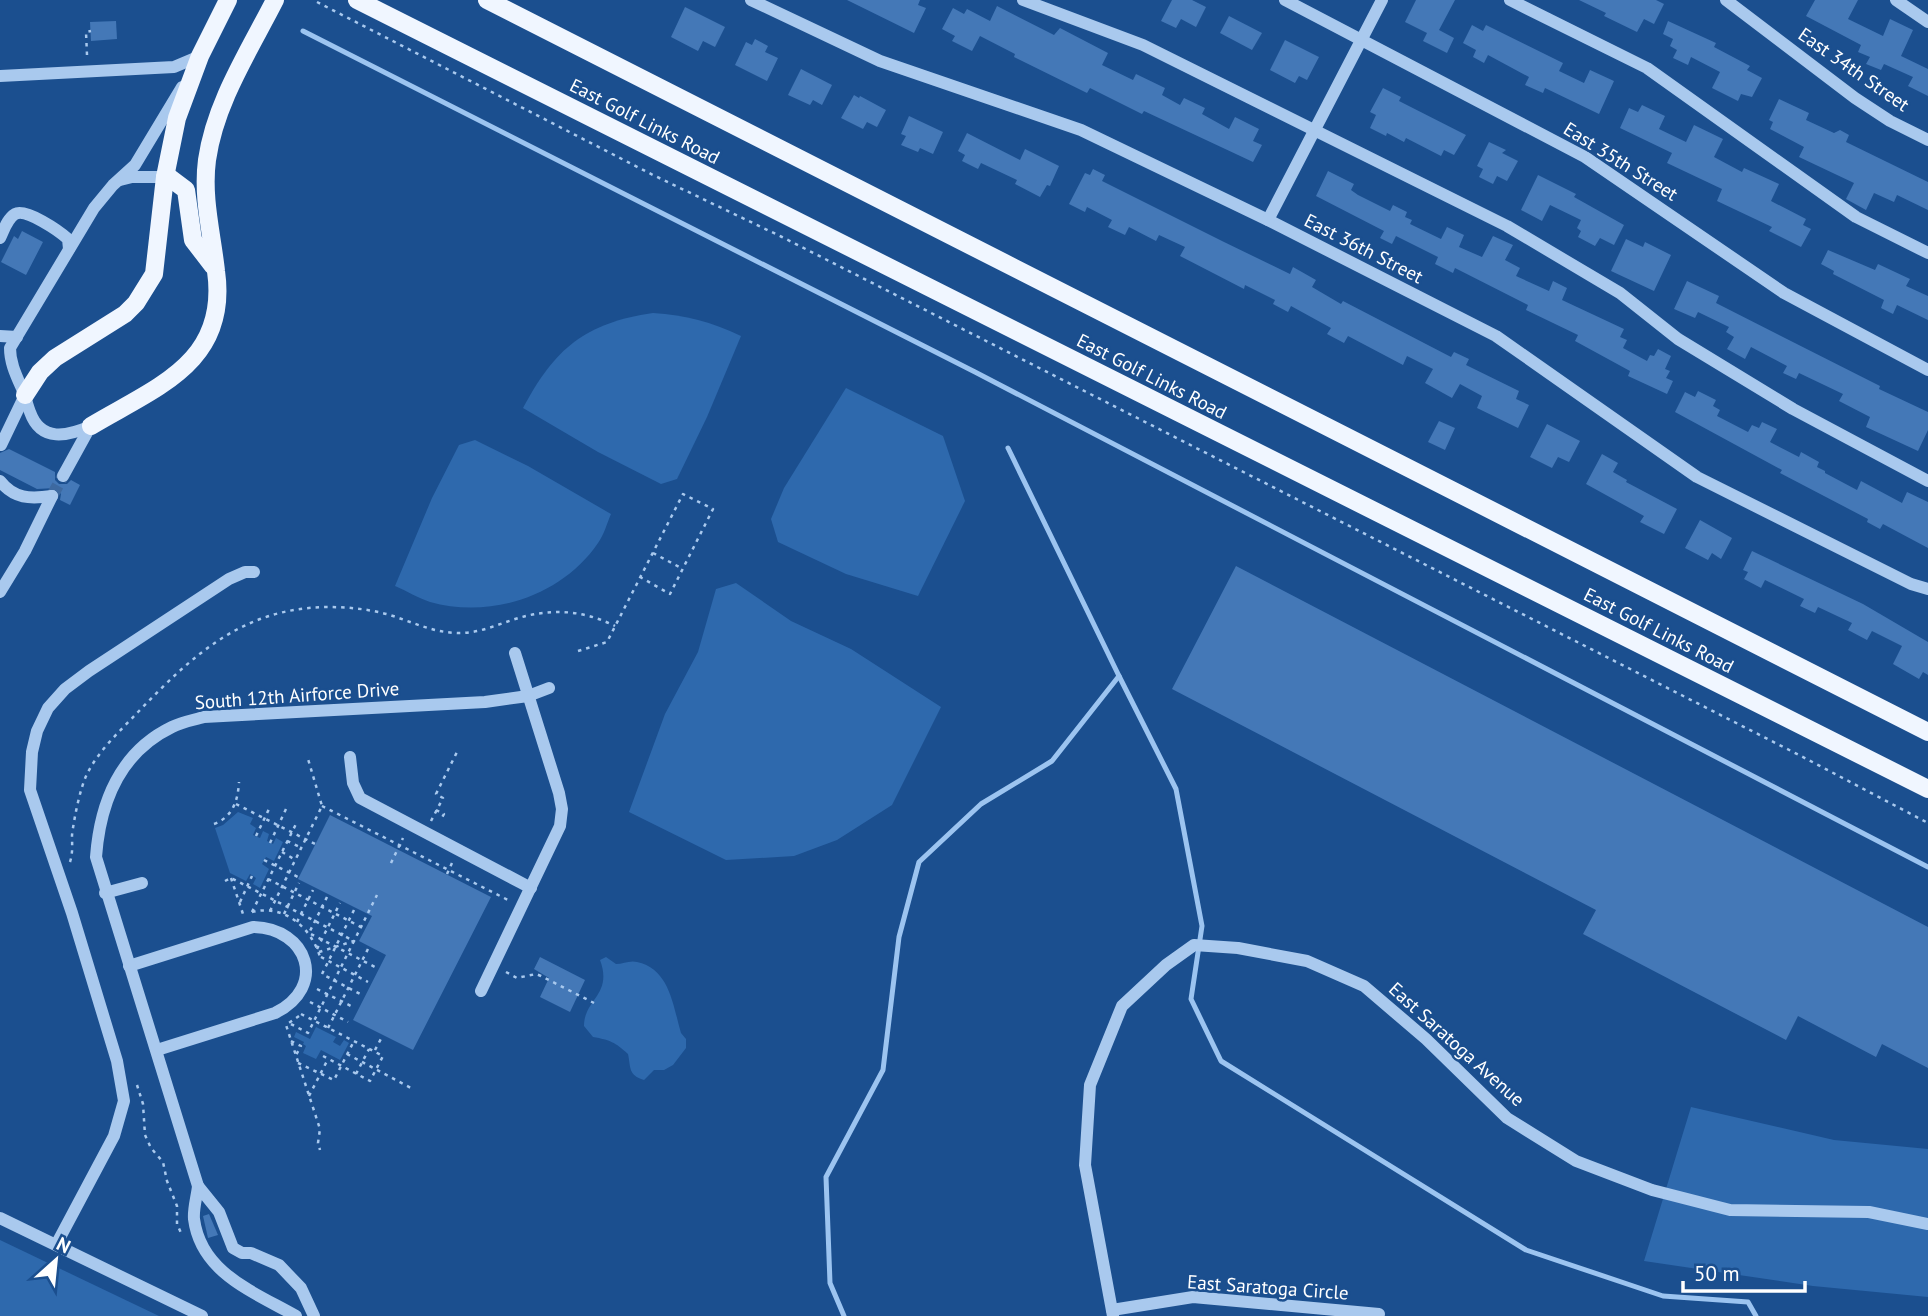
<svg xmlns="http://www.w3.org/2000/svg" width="1928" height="1316" viewBox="0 0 1928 1316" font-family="'PT Sans',sans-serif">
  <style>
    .green { fill: #2e69ad }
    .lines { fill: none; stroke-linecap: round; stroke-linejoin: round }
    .stream { stroke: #9cc4f0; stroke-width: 5 }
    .building { fill: #4478b7 }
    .minor-tunnel { stroke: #3d69a0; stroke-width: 12; stroke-dasharray: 12 6; stroke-linecap: butt }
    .path { stroke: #a9c9ee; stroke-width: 2.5; stroke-dasharray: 3.5 5; stroke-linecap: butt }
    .minor { stroke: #a9c9ee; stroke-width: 12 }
    .major { stroke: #f0f6ff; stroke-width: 18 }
    .labels { text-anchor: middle; stroke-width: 5; stroke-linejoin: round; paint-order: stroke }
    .street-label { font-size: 19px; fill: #fff; stroke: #1b4f8f }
  </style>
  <rect width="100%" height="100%" fill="#1b4f8f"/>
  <g class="green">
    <path d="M 653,313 C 686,315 711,322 741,336 L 707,417 L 677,479 L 661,484 L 598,452 L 523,408 C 555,348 585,323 653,313 Z"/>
    <polygon points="846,388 943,436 965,501 918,596 846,574 778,542 771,519 784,488"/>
    <path d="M 475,440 L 528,466 L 611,514 C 607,523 604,535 598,543 C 562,596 491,619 430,602 C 418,598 407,591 395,586 L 432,498 L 459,445 Z"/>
    <polygon points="736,583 791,621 851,649 941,707 892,805 837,840 794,856 726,860 629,812 665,714 698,652 716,589"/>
    <polygon points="238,812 253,818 250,824 256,828 253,835 260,838 263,831 269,834 267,841 273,844 276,838 283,842 274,861 266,857 262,864 269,869 260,888 253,884 256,878 250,874 246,881 230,873 215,828 223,825"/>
    <path d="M 606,957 L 616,964 C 623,964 630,960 637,962 C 670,969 673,1006 681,1033 L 686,1039 L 686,1048 L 673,1065 L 664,1070 L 654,1070 L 644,1080 C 628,1075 631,1068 628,1054 C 615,1042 610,1040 593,1037 L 584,1026 C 584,999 613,995 600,960 Z"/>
    <polygon points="316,1027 336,1037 333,1042 340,1046 344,1040 349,1043 340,1060 321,1050 316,1059 303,1053 306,1046 303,1044 304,1042 294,1037 296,1032 310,1039"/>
    <polygon points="1691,1107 1834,1140 1928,1149 1928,1297 1813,1286 1644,1261"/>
    <polygon points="0,1240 159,1316 0,1316"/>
  </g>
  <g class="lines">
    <g class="stream">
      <polyline points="303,31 975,372 1928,867"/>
      <polyline points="1119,676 1176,789 1202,926 1191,999 1221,1061 1526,1250 1663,1296 1748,1302 1756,1316"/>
      <polyline points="844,1316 830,1283 826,1177 883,1070 899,937 919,862 981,804 1052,761 1119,676 1008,448"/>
    </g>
  </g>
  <g class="building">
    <polygon points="847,0 920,0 918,5 926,8 914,33"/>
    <polygon points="1172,0 1192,0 1206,7 1196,27 1181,19 1176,28 1161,21"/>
    <polygon points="1416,0 1455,0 1439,30 1454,38 1447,53 1423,41 1427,33 1405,22"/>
    <polygon points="1579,0 1656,0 1664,4 1654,24 1644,19 1637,32 1604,16 1606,13"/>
    <polygon points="1815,0 1858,0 1848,19 1883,36 1890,19 1913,30 1901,56 1928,69 1928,96 1908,86 1913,77 1884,64 1881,70 1866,64 1870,57 1858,52 1861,45 1806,16"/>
    <polygon points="997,6 1054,35 1060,28 1108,53 1102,65 1133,80 1136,74 1165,88 1162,95 1180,105 1184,98 1205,108 1202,114 1229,129 1235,117 1259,129 1253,141 1262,145 1253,162 1144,111 1142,114 1090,88 1087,93 1014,57 1015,54 980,36 972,51 952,41 955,36 942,29 953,8 964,14 967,9 990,21"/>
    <polygon points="685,7 725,27 715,47 703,41 698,51 671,37"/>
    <polygon points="1229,16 1262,33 1252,50 1220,33"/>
    <polygon points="116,21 117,39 91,41 90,22"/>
    <polygon points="1668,21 1716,43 1714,47 1750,66 1747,70 1762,78 1752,97 1741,94 1738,101 1712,88 1720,72 1691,57 1688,65 1673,58 1677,50 1670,46 1673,39 1663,34"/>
    <polygon points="1472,25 1483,31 1486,25 1563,63 1559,71 1584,83 1590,70 1614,81 1599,114 1545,88 1543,93 1525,85 1529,77 1488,55 1484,63 1473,57 1476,50 1463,43"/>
    <polygon points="755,39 768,46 765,52 778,58 767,81 735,65 746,42 752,45"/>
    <polygon points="1285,40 1319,57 1307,80 1299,76 1295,83 1270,70"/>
    <polygon points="801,69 832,85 822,105 813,100 810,105 788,95"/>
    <polygon points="1383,88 1401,97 1399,101 1466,135 1454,155 1444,150 1441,156 1406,138 1404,142 1387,133 1386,136 1370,128 1376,115 1370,112"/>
    <polygon points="854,95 859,98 860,96 886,110 877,127 867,122 863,129 841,118"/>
    <polygon points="1779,99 1809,113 1806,120 1834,133 1840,130 1849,135 1846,142 1928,182 1928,210 1897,195 1894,202 1874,193 1866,210 1846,199 1854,183 1799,157 1804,147 1770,129 1773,122 1769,120"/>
    <polygon points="1642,105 1665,116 1659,129 1686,142 1694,125 1723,139 1714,157 1742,172 1744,168 1779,184 1771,201 1806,219 1803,225 1811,229 1801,247 1769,231 1772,227 1717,201 1722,189 1667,163 1672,153 1620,128 1629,108 1638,112"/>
    <polygon points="909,116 943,132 933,154 920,148 918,152 901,145 906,136 901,134"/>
    <polygon points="967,133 1020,160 1025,149 1059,166 1050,186 1047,185 1040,197 1015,184 1017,180 981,163 978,169 962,161 965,155 958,151"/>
    <polygon points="1489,142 1506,150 1502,153 1518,161 1507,181 1497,176 1493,184 1479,177 1483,169 1477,166"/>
    <polygon points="1093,169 1105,175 1102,181 1222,241 1290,274 1293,267 1316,280 1312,287 1341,304 1343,301 1451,357 1454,352 1469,359 1466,365 1519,391 1516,399 1529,405 1518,428 1477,408 1482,396 1460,384 1452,398 1425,383 1433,369 1407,356 1403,365 1348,336 1344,343 1327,334 1331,328 1291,306 1288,312 1273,304 1275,300 1245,285 1244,289 1180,256 1185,247 1159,235 1156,241 1129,227 1125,235 1108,227 1112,220 1087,207 1085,212 1069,204 1085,173 1090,175"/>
    <polygon points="1328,171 1354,184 1351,190 1358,195 1390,211 1393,205 1407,212 1405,217 1412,220 1410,224 1441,239 1447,227 1464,235 1459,247 1482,257 1493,236 1513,245 1505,260 1520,268 1516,276 1549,291 1553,281 1567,288 1562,300 1624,329 1620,337 1627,340 1623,348 1647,361 1650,355 1654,356 1658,349 1671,356 1665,369 1670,371 1666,378 1673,381 1667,394 1628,376 1630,371 1575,341 1578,335 1526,310 1528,305 1455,268 1453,273 1435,264 1438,257 1396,236 1392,244 1380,238 1384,231 1316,196"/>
    <polygon points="1538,175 1576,194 1574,197 1624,225 1614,245 1600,238 1595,246 1578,237 1581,231 1577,228 1581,220 1550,205 1542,221 1521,210"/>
    <polygon points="22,231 43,242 26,275 1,262 14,236 18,239"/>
    <polygon points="1626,239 1643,247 1645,242 1671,255 1654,291 1611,271"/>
    <polygon points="1828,250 1875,270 1878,264 1910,279 1906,286 1928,296 1928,320 1897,305 1893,314 1881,308 1884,300 1833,274 1834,271 1821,264"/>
    <polygon points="1687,281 1719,296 1716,303 1880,386 1879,389 1928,412 1928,430 1918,451 1866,427 1870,417 1839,401 1843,394 1799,373 1796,379 1783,373 1787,366 1751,347 1745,359 1727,349 1734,337 1726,332 1729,327 1698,312 1695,318 1674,309"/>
    <polygon points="1698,391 1716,400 1713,406 1720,410 1717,416 1748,432 1752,425 1759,428 1762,422 1777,429 1770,442 1799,457 1801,452 1819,462 1817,467 1825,471 1825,473 1857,490 1861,481 1902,503 1907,492 1928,502 1928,548 1883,524 1880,529 1867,522 1868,519 1780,473 1782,470 1675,412 1685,392 1695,397"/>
    <polygon points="1439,421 1455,428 1445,450 1428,442"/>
    <polygon points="1547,424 1580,441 1569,462 1558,457 1552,468 1530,457"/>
    <polygon points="9,449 55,472 55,480 59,484 67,484 71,480 80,485 70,505 60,500 61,494 56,488 37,489 0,470 0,453"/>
    <polygon points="1602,454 1618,463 1613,472 1627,480 1626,482 1677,509 1664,534 1640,522 1644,516 1586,484"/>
    <polygon points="1700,520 1732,538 1721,559 1712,553 1708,560 1685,548"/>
    <polygon points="1752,551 1863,604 1928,642 1928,675 1923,672 1919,679 1893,664 1902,646 1872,631 1867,640 1848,630 1852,623 1818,607 1815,613 1800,606 1804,599 1765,580 1761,588 1744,579 1748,572 1743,570"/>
    <polygon points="1236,566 1928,927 1928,1068 1882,1044 1876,1057 1798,1016 1786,1040 1583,934 1596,910 1172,689"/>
    <polygon points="330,815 491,897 413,1050 353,1020 386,955 359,941 372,916 298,879"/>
    <polygon points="540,957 585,980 570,1012 540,997 549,978 534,969"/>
    <polygon points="209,1214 218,1235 208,1238 203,1216"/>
  </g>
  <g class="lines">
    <polyline class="minor-tunnel" points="52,496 63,476"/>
    <g class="path">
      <polyline points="317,2 653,175 782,237 1801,756 1928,823"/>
      <polyline points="87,55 86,32 91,31"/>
      <polyline points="653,553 683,569"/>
      <polyline points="578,651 607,642 683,494 713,509 670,594 640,577"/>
      <polyline points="236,804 315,844"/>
      <polyline points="322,806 510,901"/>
      <polyline points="436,810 444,814 440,821"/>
      <polyline points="431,821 443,798 436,794 458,750"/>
      <path d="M 214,824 C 233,817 238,800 239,782"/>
      <polyline points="256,836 269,809"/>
      <polyline points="287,841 300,847"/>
      <polyline points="270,843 286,809"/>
      <polyline points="282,852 294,859"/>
      <polyline points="264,860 298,877"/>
      <path d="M 70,862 C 73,853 72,844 72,835 C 74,819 80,788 87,774 C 99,750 120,731 138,712 C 192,656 242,608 327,607 C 348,607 369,609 390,615 C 412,622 432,632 456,633 C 476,634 494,626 512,620 C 548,608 581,609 615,626"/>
      <polyline points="391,863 403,838"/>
      <polyline points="447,874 452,863"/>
      <polyline points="231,878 243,914 245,913"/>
      <polyline points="268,879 361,927"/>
      <polyline points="225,881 231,878 354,941 308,1033 289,1023"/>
      <polyline points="327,897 309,933 375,967"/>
      <polyline points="240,902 252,876"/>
      <polyline points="354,910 322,974 362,995"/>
      <polyline points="270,911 322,806 308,759"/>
      <path d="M 252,912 C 284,904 311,927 320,957"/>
      <polyline points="252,912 296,824"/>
      <polyline points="284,914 299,883"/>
      <polyline points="297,922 313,890"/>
      <polyline points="317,949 340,903"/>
      <polyline points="319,952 354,941 377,895"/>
      <polyline points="321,957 368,982"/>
      <polyline points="506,972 517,978 536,974 541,976 594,1003"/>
      <polyline points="317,989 355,1008"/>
      <polyline points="310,1002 348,1022"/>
      <polyline points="301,1014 383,1056 370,1081 323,1056"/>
      <polyline points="299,1016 286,1025 320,1129 318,1143 320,1150"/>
      <polyline points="328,1028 369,947"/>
      <polyline points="291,1041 301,1046 296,1055"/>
      <polyline points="375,1050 383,1035"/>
      <polyline points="347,1054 411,1088"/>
      <polyline points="298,1063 334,1080 354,1041"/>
      <polyline points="356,1074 369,1049"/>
      <polyline points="137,1085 143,1104 145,1135 151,1148 163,1162 167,1181 177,1206 177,1224 182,1235"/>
      <polyline points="309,1096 328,1059"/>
    </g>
    <g class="minor">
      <polyline points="751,0 880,61 1081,130 1268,220 1496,336 1697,477 1911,584 1928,589"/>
      <polyline points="1023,0 1143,45 1507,226 1620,293 1678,339 1793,409 1928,481"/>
      <polyline points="1285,0 1585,157 1784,293 1928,370"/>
      <polyline points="1510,0 1647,68 1856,217 1928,253"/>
      <polyline points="1726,0 1855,98 1890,121 1928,140"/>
      <polyline points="1896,0 1928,22"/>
      <polyline points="0,76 174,67 200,56"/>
      <polyline points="120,180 132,177 165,177"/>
      <polyline points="1268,220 1382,0"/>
      <path d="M 0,238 C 4,230 7,219 15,214 C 26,208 59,231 68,239 L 69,249"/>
      <polyline points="0,336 17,337"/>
      <path d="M 91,426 C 68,436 41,443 30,412 C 27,405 26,398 23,391 C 17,377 10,364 10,348 L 94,208 L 113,185 L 135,165 L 182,87"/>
      <polyline points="1,445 25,395"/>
      <polyline points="63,476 90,427"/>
      <path d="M 0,481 C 14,499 30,499 52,496"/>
      <polyline points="0,592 25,551 52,496"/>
      <polyline points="350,757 353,783 360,798 531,888"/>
      <polyline points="105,893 142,883"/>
      <path d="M 129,966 L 253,927 C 308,928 328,987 275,1013 L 157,1050"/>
      <polyline points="481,991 560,826 562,809 559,793 515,653"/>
      <path d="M 198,1186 L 96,857 C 100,803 120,752 172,727 C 182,722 194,720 204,717 L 485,702 L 528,696 L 549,688"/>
      <polyline points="0,1218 202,1316"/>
      <polyline points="56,1245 114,1136 124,1101 117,1061 72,913 30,790 32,752 37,731 48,708 65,689 89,671 229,579 245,572 254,572"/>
      <polyline points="1112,1310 1193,1297 1379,1314"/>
      <path d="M 296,1316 C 254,1292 201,1273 194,1219 C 193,1209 197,1196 198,1186 L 219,1212 L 233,1248 L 242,1253 L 251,1253 L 279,1265 L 301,1288 L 314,1316"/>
      <polyline points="1113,1316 1085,1165 1090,1085 1122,1006 1166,965 1194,945 1238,948 1307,961 1364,986 1426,1039 1507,1118 1576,1161 1652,1190 1730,1210 1869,1212 1928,1224"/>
    </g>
    <g class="major">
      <polyline points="357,0 1928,789"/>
      <polyline points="487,0 1928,732"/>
      <polyline points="165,177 170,178 186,190 193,240 213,266"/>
      <polyline points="25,395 40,372 55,358 125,314 136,303 154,274 165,177 177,118 200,56 228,0"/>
      <path d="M 91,426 C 156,387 229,363 216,271 C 212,234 202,198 207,160 C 215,103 249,51 275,0"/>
    </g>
  </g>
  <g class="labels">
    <g class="street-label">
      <text transform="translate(1854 69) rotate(35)" y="7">East 34th Street</text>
      <text transform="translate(645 121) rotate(27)" y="7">East Golf Links Road</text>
      <text transform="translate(1621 161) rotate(32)" y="7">East 35th Street</text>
      <text transform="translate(1364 248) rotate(27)" y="7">East 36th Street</text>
      <text transform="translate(1152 376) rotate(27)" y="7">East Golf Links Road</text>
      <text transform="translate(1659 630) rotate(27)" y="7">East Golf Links Road</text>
      <text transform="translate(297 695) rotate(-4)" y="7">South 12th Airforce Drive</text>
      <text transform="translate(1457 1044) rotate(42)" y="7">East Saratoga Avenue</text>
      <text transform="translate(1268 1287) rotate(4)" y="7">East Saratoga Circle</text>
    </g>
  </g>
  <g transform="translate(56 1260) rotate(27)" stroke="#1b4f8f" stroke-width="5" paint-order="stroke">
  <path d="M0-5L12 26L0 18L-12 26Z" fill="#ffffff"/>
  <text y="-10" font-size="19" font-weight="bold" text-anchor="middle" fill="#ffffff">N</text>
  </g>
  <path d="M1683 1281v10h122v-10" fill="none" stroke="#ffffff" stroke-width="3.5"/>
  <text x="1694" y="1281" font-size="21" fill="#ffffff" stroke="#1b4f8f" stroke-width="5" paint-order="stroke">50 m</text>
</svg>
